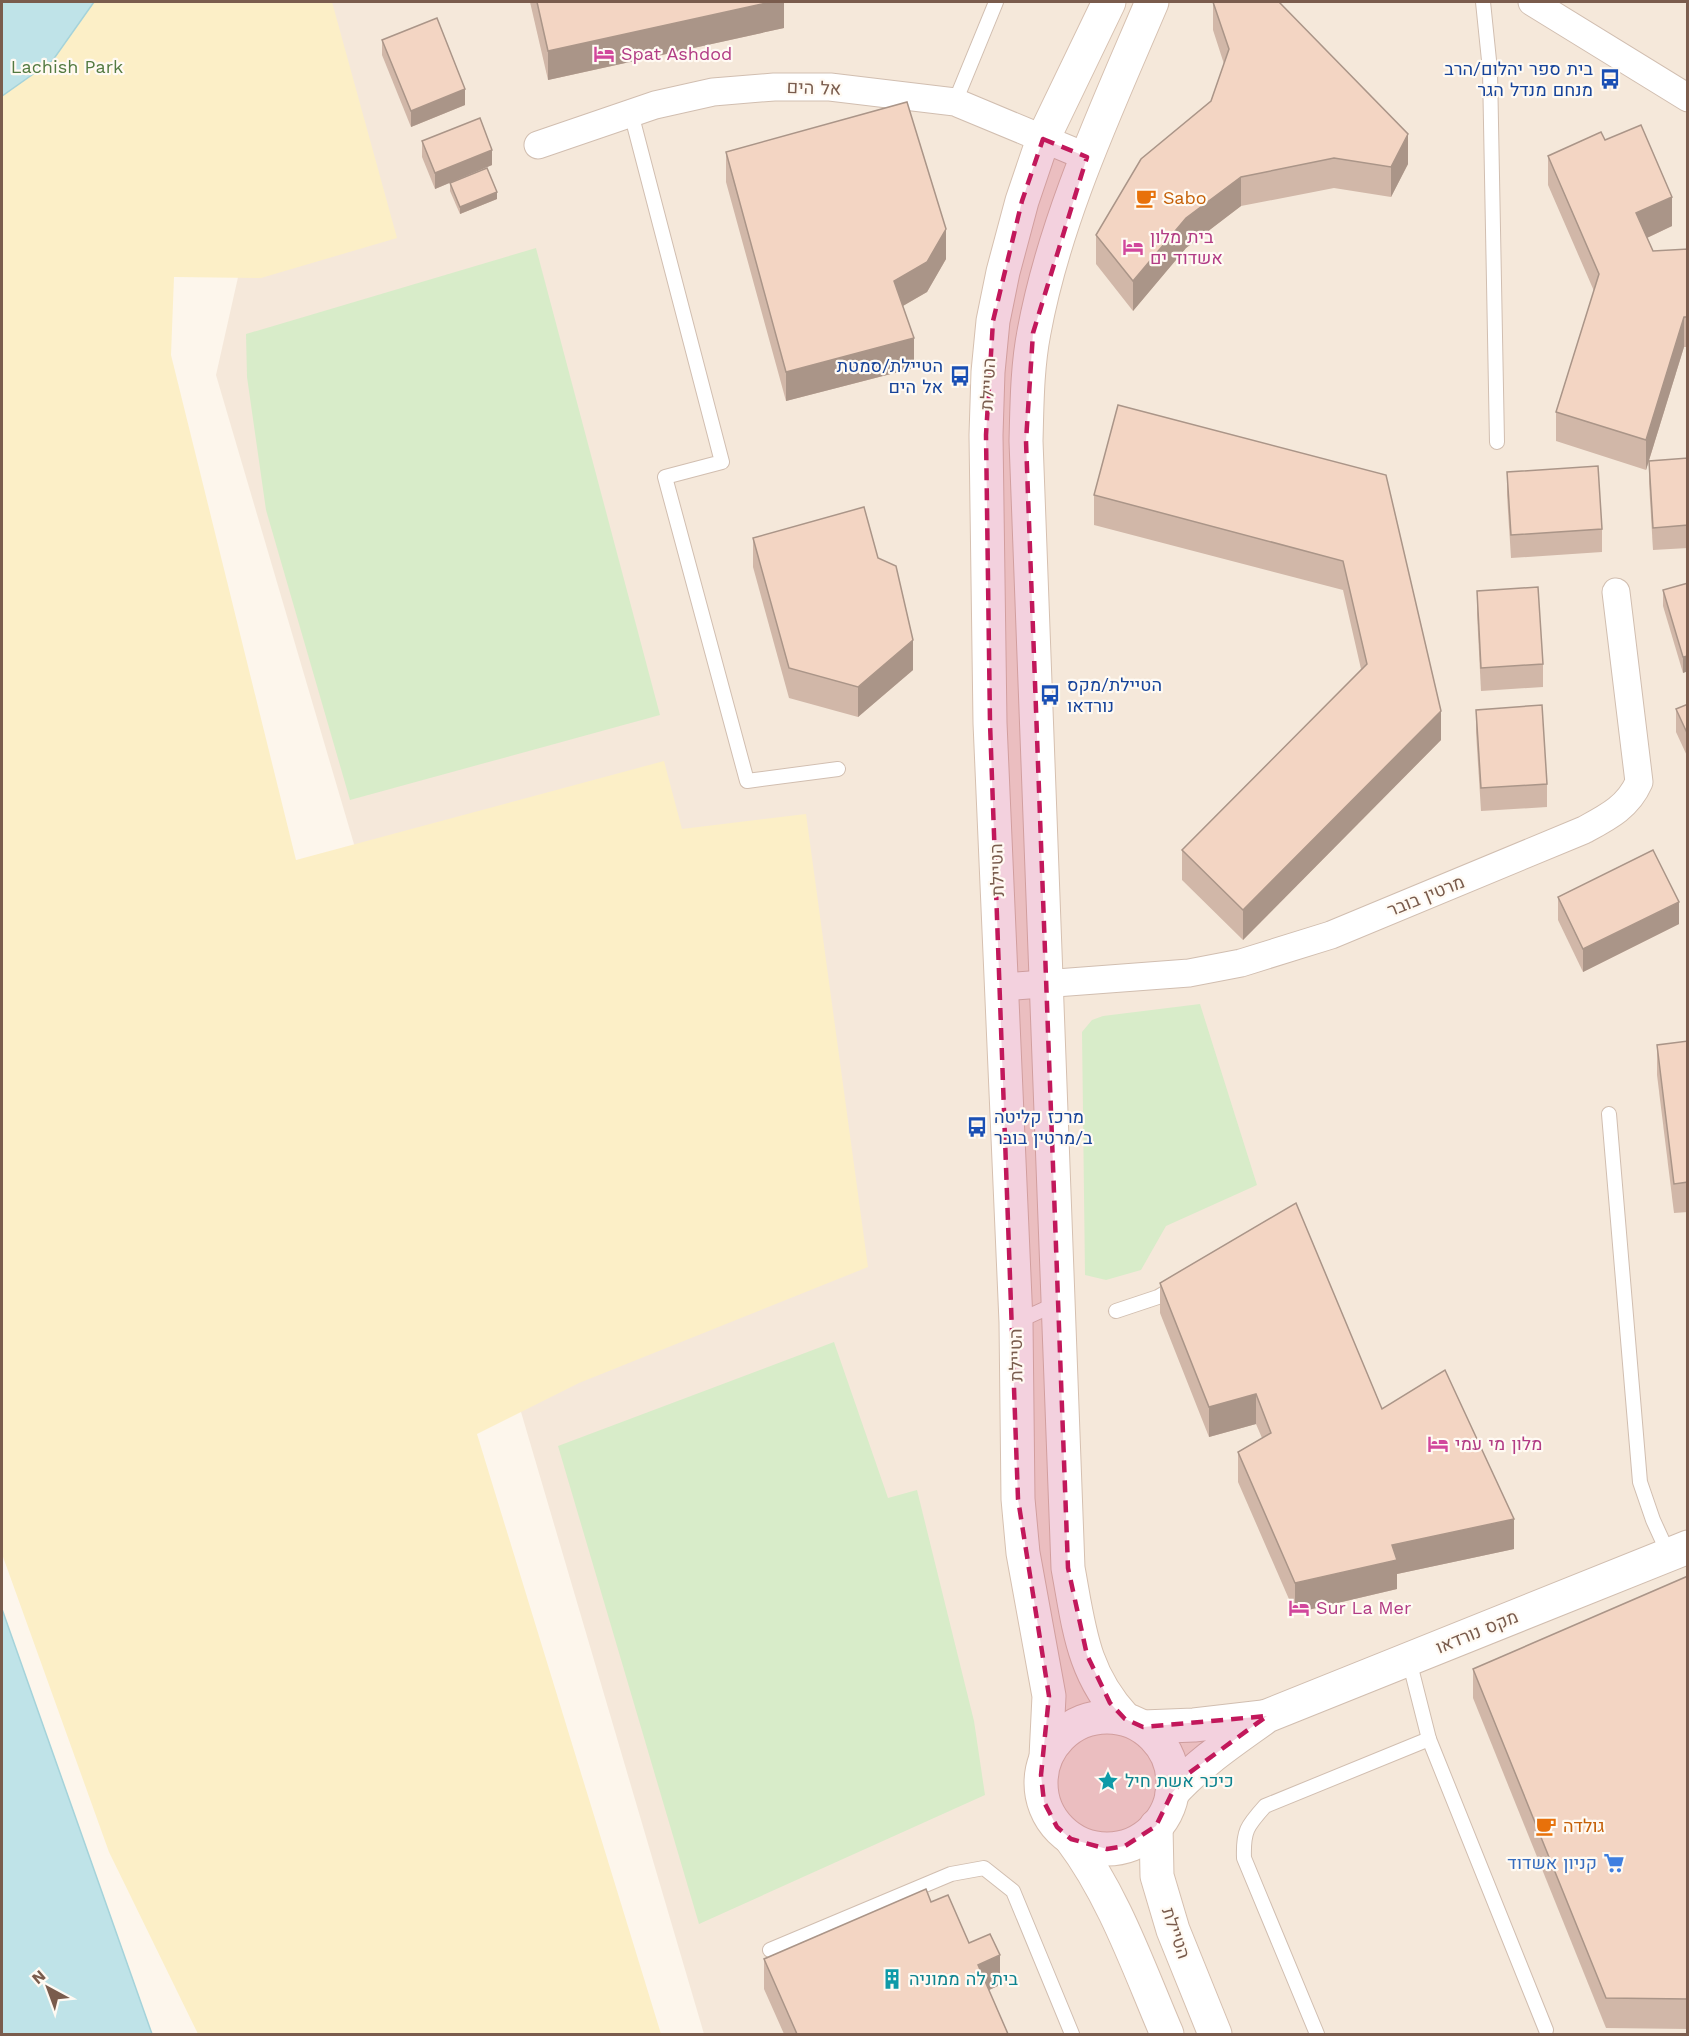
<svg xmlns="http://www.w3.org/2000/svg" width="1689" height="2036" viewBox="0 0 1689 2036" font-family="'Work Sans',Heebo,sans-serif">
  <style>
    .residential { fill: #f5e8da }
    .green { fill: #d8ecc9 }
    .sand { fill: #fcefc7 }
    .water { fill: #bfe3e8; stroke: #a5d3da; stroke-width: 1.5 }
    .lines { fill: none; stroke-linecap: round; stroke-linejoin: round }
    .service-casing { stroke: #d1beb0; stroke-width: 16 }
    .minor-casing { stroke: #d1beb0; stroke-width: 29 }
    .tertiary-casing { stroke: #d1beb0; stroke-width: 35 }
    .secondary-casing { stroke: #d6c0b0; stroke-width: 35 }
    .service { stroke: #fff; stroke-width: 14 }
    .minor { stroke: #fff; stroke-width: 27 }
    .tertiary { stroke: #fff; stroke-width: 33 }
    .secondary { stroke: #fff; stroke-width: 33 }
    .wall { fill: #d1b7a8 }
    .shaded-wall { fill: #aa9588 }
    .building { fill: #f3d5c3; stroke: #aa9588; stroke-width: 1.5 }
    .marked { fill: #c2185b; fill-opacity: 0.2; stroke: #c2185b; stroke-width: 4.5; stroke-dasharray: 12 8; stroke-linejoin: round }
    .labels { text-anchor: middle; stroke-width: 4.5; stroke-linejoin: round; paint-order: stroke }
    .hotel-label { font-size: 18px; fill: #b23c85; stroke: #fffaf3; text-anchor: start }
    .park-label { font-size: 18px; fill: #537a41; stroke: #fffaf3 }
    .transit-label { font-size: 18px; fill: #164399; stroke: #fffaf3; text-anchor: end }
    .street-label { font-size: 18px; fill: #7a5c4d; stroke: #fffaf3 }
    .food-label { font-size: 18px; fill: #c56008; stroke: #fffaf3; text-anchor: start }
    .culture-label { font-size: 18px; fill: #0d838f; stroke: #fffaf3; text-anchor: start }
    .shop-label { font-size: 18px; fill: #366cbe; stroke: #fffaf3; text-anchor: end }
  </style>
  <rect width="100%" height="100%" fill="#fdf6ec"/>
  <polygon class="residential" points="300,2 1687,2 1687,2034 704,2034 216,375"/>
  <g class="green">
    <polygon points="536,248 660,715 350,800 266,510 247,377 246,334"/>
    <polygon points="1200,1004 1257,1185 1166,1226 1141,1270 1106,1280 1085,1275 1082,1032 1092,1020 1103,1016"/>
    <polygon points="834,1342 888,1498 917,1490 974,1721 985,1795 699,1924 558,1446"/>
  </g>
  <polygon class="sand" points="94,2 332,2 397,238 261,278 174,277 171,355 296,860 664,761 682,829 806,814 868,1267 579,1383 477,1434 661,2034 198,2034 109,1852 2,1554 2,96 53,60"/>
  <g class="water">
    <polygon points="2,2 94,2 53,60 2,96"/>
    <polygon points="2,1609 152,2034 2,2034"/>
  </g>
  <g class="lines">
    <g class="service-casing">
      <g id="service">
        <polyline points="1483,2 1490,70 1497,442"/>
        <polyline points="955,102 996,2"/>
        <polyline points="631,113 722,462 665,477 747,781 838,769"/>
        <polyline points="1609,1114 1640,1482 1653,1520 1669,1555"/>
        <polyline points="1116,1311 1158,1297 1175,1287"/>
        <polyline points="1016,1322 1058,1303"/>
        <polyline points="1409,1660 1429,1739 1546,2030"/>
        <polyline points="770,1950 951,1874 984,1868 1013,1891 1072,2034"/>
        <path d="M 1317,2034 L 1244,1858 C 1243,1831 1247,1826 1265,1806 L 1429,1739"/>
      </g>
    </g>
    <g class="minor-casing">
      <g id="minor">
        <polyline points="1532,2 1688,98"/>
        <polyline points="538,145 655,105 713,92 774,87 830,87 955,102 1087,157"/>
        <path d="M 1002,987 L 1189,973 L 1241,963 L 1331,935 L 1584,830 C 1608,817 1628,807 1639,782 L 1616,592"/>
      </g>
    </g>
    <g class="tertiary-casing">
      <g id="tertiary">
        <polyline points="1143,1727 1194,1725 1263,1717"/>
        <path d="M 1172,1793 C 1200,1762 1234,1740 1267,1716 L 1688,1547"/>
      </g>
    </g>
    <g class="secondary-casing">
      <g id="secondary">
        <circle cx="1107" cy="1783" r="66"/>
        <path d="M 1125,1719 C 1082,1673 1079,1627 1068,1568 L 1026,441 C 1027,405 1027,368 1034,332 C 1055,218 1107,108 1152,2"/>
        <polyline points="1046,1757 1049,1696 1023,1553 1018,1499 1016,1322 990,723 986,435 988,372 993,321 1003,272 1022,201 1043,139 1109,2"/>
        <polyline points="1156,1826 1157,1876 1173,1930 1215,2034"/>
        <path d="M 1071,1839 C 1114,1896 1139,1969 1167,2034"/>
      </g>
    </g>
    <use href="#service" class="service"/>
    <use href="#minor" class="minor"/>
    <use href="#tertiary" class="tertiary"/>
    <use href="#secondary" class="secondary"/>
  </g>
  <g class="wall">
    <polygon points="530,2 784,2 784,28 548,80"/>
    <polygon points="1213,2 1408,164 1391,197 1334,188 1241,206 1186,248 1133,311 1096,264 1096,235 1211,101 1224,64 1213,30"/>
    <polygon points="382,40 465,105 411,127 382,55"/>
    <polygon points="422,141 492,165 435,189 422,157"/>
    <polygon points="726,152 946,259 927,292 903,306 914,368 786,401 726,182"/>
    <polygon points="1548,156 1672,226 1647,238 1653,251 1688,249 1688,347 1684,347 1646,470 1556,441 1556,412 1594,291 1548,185"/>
    <polygon points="450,183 497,199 460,214 450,191"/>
    <polygon points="1688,458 1688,548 1653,550 1649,483 1649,461"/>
    <polygon points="1507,472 1602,529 1602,552 1511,558 1507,495"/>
    <polygon points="1386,475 1441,740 1243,940 1182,880 1182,850 1361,669 1343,590 1094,525 1094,495"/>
    <polygon points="753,538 878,558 913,670 858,717 789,698 753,567"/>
    <polygon points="1688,583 1688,671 1683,673 1663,606 1663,590"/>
    <polygon points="1477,591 1543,664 1543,687 1481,691 1477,614"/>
    <polygon points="1688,704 1688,758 1676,732 1676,709"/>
    <polygon points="1476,710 1547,784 1547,807 1481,811 1476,732"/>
    <polygon points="1558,897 1679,924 1583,972 1558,920"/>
    <polygon points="1688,1041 1688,1212 1674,1213 1657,1075 1657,1045"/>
    <polygon points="1160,1283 1382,1409 1514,1549 1397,1574 1397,1589 1295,1613 1238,1482 1238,1452 1262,1438 1256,1424 1209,1437 1160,1313"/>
    <polygon points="1688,1576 1688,2029 1606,2028 1473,1698 1473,1669"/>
    <polygon points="931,1902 969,1943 1000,1985 989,1990 1008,2034 784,2034 764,1989 764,1959"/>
  </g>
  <g class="shaded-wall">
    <polygon points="771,2 784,2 784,28 548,80 548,51"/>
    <polygon points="465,89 465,105 411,127 411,111"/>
    <polygon points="1408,134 1408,164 1391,197 1391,167"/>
    <polygon points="492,150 492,165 435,189 435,173"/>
    <polygon points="1241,177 1241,206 1186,248 1133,311 1133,281 1186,218"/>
    <polygon points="497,192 497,199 460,214 460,207"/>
    <polygon points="1672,197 1672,226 1636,243 1636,213"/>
    <polygon points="946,229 946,259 927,292 894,311 894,281"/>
    <polygon points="1684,317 1684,347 1646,470 1646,440"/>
    <polygon points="914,338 914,368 786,401 786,372"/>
    <polygon points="913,640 913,670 858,717 858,687"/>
    <polygon points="1688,656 1688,671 1683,673 1683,657"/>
    <polygon points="1441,711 1441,740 1243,940 1243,910"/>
    <polygon points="1679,902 1679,924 1583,972 1583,949"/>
    <polygon points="1256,1394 1256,1424 1209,1437 1209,1407"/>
    <polygon points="1514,1519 1514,1549 1397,1574 1397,1589 1295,1613 1295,1583 1392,1545"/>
    <polygon points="1000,1955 1000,1985 978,1995 978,1965"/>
  </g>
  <g class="building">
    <polygon points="537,2 771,2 548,51"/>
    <polygon points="1213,2 1279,2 1408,134 1391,167 1334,158 1241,177 1186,218 1133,281 1096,235 1141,159 1211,101 1229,49"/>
    <polygon points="437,18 465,89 411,111 382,40"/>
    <polygon points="907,102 946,229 927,262 894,281 914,338 786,372 726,152"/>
    <polygon points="480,118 492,150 435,173 422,141"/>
    <polygon points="1641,125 1672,197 1636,213 1653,251 1688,249 1688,317 1684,317 1646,440 1556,412 1599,274 1548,156 1601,132 1605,140"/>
    <polygon points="487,168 497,192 460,207 450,183"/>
    <polygon points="1118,405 1386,475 1441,711 1243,910 1182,850 1367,664 1343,561 1094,495"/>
    <polygon points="1688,458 1688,525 1653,528 1649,461"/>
    <polygon points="1598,466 1602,529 1511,535 1507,472"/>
    <polygon points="864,507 878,558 896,566 913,640 858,687 789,668 753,538"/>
    <polygon points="1688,583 1688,656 1683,657 1663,590"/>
    <polygon points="1538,587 1543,664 1481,668 1477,591"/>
    <polygon points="1688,704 1688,735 1676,709"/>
    <polygon points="1542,705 1547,784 1481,788 1476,710"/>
    <polygon points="1653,850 1679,902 1583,949 1558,897"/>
    <polygon points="1688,1041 1688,1182 1674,1184 1657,1045"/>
    <polygon points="1296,1203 1382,1409 1445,1370 1514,1519 1392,1545 1397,1560 1295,1583 1238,1452 1271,1433 1256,1394 1209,1407 1160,1283"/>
    <polygon points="1688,1576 1688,1999 1606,1998 1473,1669"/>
    <polygon points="926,1889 931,1902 948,1895 969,1943 990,1934 1000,1955 978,1965 1008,2034 797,2034 764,1959"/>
  </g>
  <path class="marked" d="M 1043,139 L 1087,157 L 1033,333 L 1026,441 L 1068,1568 L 1087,1655 L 1110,1703 L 1125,1719 L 1143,1727 L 1267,1716 L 1189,1773 L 1172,1793 L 1156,1826 L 1125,1846 L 1107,1849 L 1071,1839 L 1057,1827 L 1044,1802 L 1041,1775 L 1049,1696 L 1018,1499 L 990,723 L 986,435 L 993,321 L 1022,201 Z"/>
  <defs>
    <g id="hotel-bare" transform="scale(1.62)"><path d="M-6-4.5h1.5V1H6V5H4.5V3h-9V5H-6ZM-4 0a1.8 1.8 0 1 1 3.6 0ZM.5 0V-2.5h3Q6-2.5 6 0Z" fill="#d1479c" stroke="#fffaf3" stroke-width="2.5" paint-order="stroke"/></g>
    <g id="bus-bare" transform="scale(1.62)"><path d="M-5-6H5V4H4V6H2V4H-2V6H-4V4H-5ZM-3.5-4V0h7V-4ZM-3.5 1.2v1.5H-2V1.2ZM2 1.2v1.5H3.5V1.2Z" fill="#1a4fb4" stroke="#fffaf3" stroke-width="2.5" paint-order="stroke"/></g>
    <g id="cafe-bare" transform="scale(1.62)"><path d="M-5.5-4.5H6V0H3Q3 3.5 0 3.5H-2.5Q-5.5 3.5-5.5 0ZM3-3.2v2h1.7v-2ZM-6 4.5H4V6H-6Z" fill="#e8710a" stroke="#fffaf3" stroke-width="2.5" paint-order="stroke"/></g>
    <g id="sight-bare" transform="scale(1.62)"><path d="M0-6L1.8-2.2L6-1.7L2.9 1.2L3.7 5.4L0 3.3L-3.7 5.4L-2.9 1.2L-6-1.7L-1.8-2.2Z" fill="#0f9aa8" stroke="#fffaf3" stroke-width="2.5" paint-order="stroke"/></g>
    <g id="supermarket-bare" transform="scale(1.62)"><path d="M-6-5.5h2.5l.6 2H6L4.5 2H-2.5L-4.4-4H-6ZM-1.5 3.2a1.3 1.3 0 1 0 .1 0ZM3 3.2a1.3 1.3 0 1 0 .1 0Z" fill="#3f7fe0" stroke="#fffaf3" stroke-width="2.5" paint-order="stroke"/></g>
    <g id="building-bare" transform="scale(1.62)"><path d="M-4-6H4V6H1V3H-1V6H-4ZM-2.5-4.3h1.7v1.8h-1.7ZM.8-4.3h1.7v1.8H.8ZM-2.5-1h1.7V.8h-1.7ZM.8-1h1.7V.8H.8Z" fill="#0f9aa8" stroke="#fffaf3" stroke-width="2.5" paint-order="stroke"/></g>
  </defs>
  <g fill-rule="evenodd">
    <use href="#hotel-bare" x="604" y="54"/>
    <use href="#bus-bare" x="1610" y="79"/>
    <use href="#cafe-bare" x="1146" y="198"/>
    <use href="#hotel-bare" x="1133" y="247"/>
    <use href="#bus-bare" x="960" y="376"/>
    <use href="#bus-bare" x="1050" y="695"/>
    <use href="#bus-bare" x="977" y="1127"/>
    <use href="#hotel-bare" x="1438" y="1444"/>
    <use href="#hotel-bare" x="1299" y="1608"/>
    <use href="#sight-bare" x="1108" y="1781"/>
    <use href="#cafe-bare" x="1546" y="1826"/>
    <use href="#supermarket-bare" x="1614" y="1863"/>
    <use href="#building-bare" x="892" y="1979"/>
  </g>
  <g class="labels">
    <g class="hotel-label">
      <text x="621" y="60">Spat Ashdod</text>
      <text x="1150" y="243">בית מלון<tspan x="1150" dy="21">אשדוד ים</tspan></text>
      <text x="1455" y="1450">מלון מי עמי</text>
      <text x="1316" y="1614">Sur La Mer</text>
    </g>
    <g class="park-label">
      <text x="67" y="73">Lachish Park</text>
    </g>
    <g class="transit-label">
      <text x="1593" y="75">בית ספר יהלום/הרב<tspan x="1593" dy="21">מנחם מנדל הגר</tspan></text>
      <text x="943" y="372">הטיילת/סמטת<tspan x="943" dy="21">אל הים</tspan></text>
      <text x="1067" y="691" text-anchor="start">הטיילת/מקס<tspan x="1067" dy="21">נורדאו</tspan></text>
      <text x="994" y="1123" text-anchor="start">מרכז קליטה<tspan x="994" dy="21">ב/מרטין בובר</tspan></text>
    </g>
    <g class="street-label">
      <text transform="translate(814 88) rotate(2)" y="6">אל הים</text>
      <text transform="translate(988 384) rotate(-87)" y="6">הטיילת</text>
      <text transform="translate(997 870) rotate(-92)" y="6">הטיילת</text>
      <text transform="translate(1426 896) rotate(-22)" y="6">מרטין בובר</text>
      <text transform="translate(1016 1355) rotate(-91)" y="6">הטיילת</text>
      <text transform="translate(1477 1632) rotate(-22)" y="6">מקס נורדאו</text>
      <text transform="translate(1176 1933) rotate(71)" y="6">הטיילת</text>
    </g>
    <g class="food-label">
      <text x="1163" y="204">Sabo</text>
      <text x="1563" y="1832">גולדה</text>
    </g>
    <g class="culture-label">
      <text x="1125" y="1787">כיכר אשת חיל</text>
      <text x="909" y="1985">בית לה ממוניה</text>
    </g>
    <g class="shop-label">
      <text x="1597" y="1869">קניון אשדוד</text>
    </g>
  </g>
  <rect width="1689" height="2036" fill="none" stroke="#7a5c4d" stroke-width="6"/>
  <g transform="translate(48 1988) rotate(319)" stroke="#fffaf3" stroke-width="4.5" paint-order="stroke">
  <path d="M0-4.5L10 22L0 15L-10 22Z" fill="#7a5c4d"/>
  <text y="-9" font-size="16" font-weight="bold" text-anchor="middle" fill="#7a5c4d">N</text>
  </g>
</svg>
